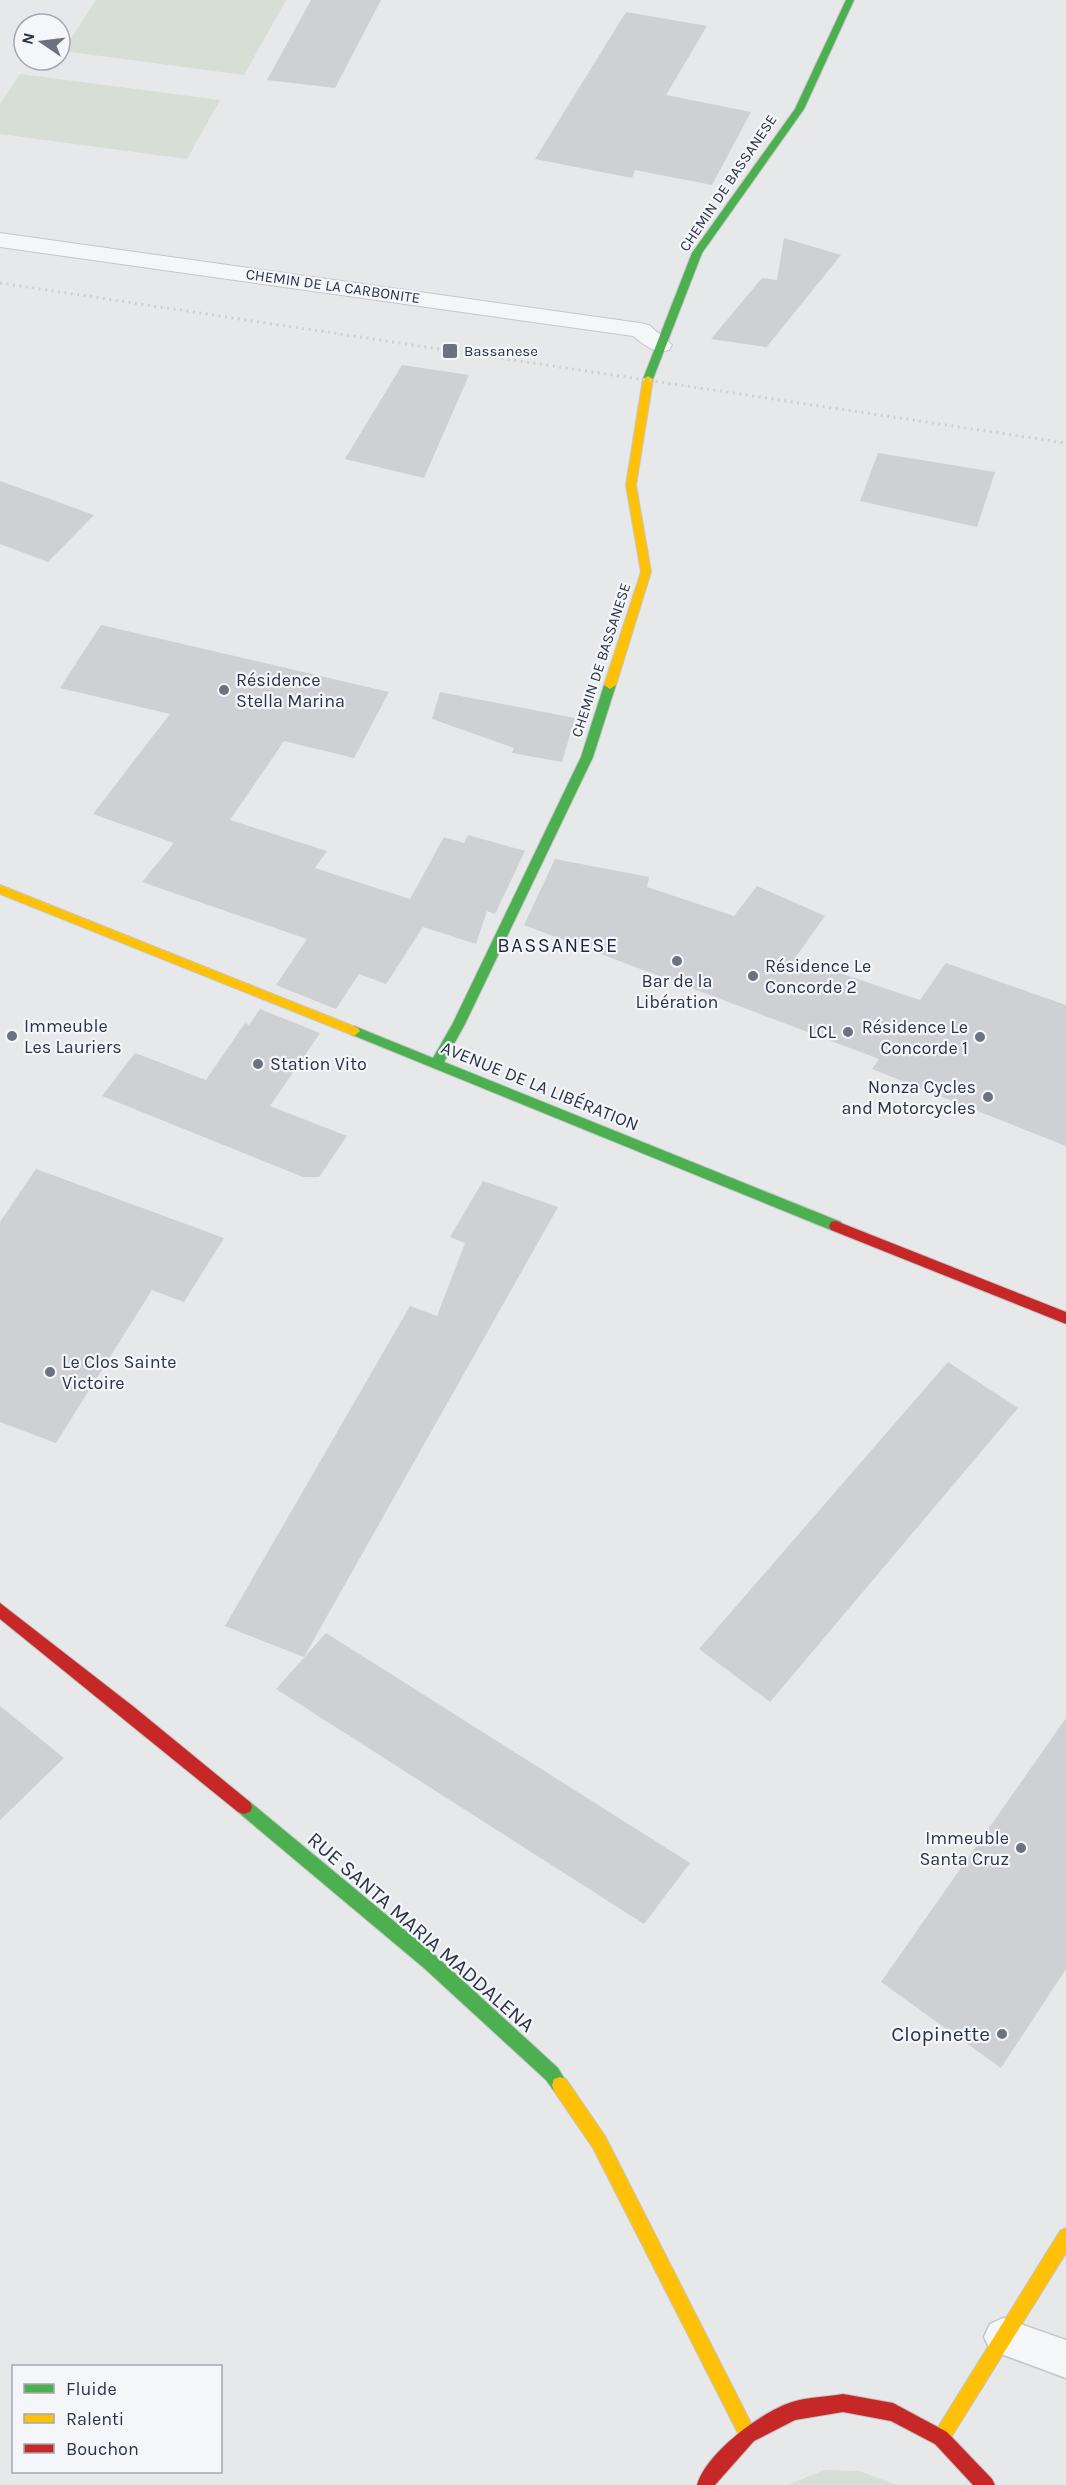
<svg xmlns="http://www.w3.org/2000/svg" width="1066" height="2485" viewBox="0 0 1066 2485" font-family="Karla,sans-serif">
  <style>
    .green { fill: #d6ded6 }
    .building { fill: #ced0d3 }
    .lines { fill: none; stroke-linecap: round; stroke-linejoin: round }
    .lane-casing { stroke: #c4c6c8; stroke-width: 3 }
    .street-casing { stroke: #c4c6c8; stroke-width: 2 }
    .fast-casing { stroke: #c4c6c8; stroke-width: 2 }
    .slow-casing { stroke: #c4c6c8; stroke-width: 2 }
    .jam-casing { stroke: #c4c6c8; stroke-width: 2 }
    .lane { fill: #f5f6f7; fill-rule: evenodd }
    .street { fill: #f5f6f7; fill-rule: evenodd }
    .fast { fill: #4caf50; fill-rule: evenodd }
    .slow { fill: #ffc107; fill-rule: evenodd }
    .jam { fill: #c62828; fill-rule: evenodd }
    .rail { stroke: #cecfd2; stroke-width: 3; stroke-dasharray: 2 4.5; stroke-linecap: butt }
    .poi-dot { fill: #6c737f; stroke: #f4f6f9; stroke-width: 2 }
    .labels { text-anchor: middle; stroke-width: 4.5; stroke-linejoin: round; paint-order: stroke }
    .far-street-label { font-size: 15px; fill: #2b3445; stroke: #f4f6f9 }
    .far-poi-label { font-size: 15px; fill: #2b3445; stroke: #f4f6f9; text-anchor: start }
    .poi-label { font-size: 18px; fill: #2b3445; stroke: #f4f6f9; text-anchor: start }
    .street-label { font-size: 18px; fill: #2b3445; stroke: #f4f6f9 }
    .neighbourhood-label { font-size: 20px; letter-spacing: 1.5px; fill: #1d2536; stroke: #f4f6f9 }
    .near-street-label { font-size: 21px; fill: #2b3445; stroke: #f4f6f9 }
    .near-poi-label { font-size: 21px; fill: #2b3445; stroke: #f4f6f9; text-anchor: end }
  </style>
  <rect width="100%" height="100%" fill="#e6e8ea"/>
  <g class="green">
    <polygon points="96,0 286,0 244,75 63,51"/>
    <polygon points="20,74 220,100 187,159 0,134 0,104"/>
    <polygon points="824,2470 859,2471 897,2485 788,2485"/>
  </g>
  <g class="building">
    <polygon points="311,0 381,0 335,88 267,80"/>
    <polygon points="626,12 707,26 666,95 751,112 712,185 635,170 632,178 535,159"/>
    <polygon points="784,238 841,255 765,349 766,347 711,339 762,278 777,280"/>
    <polygon points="402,365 469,375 424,478 345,459"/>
    <polygon points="878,453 995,472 977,527 860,501"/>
    <polygon points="0,481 94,515 48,562 0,544"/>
    <polygon points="101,625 389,692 354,758 284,741 230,820 327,851 315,868 410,899 444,837 464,843 468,835 525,851 495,914 487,911 476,944 423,927 386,984 359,974 336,1009 276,985 307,939 142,882 174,843 93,814 170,714 60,688"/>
    <polygon points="440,692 575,718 562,762 512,753 514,748 432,719"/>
    <polygon points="555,859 649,877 647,887 734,916 757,886 825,916 795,958 920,1000 946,963 1066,1005 1066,1146 872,1069 879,1059 524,925"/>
    <polygon points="260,1009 320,1033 270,1106 347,1136 319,1177 303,1177 102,1096 135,1053 206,1080 245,1023 249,1025"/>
    <polygon points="36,1169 224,1238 184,1302 152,1290 56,1443 0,1422 0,1222"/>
    <polygon points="483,1181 558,1207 304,1657 225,1626 410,1306 437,1316 465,1243 450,1237"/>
    <polygon points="948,1362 1018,1408 770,1702 699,1649"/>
    <polygon points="326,1633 690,1863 644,1924 276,1689"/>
    <polygon points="0,1706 64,1758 0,1820"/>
    <polygon points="1066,1718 1066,1969 1001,2068 881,1982"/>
  </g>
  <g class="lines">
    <g class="lane-casing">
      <polygon id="lane" points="1003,2318 1066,2340 1066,2378 990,2350 984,2337 990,2324"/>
    </g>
    <g class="street-casing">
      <path id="street" d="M 0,233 L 640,323 L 649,325 L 672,345 L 669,350 C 653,354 645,345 633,336 L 0,247 Z"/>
    </g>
    <g class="fast-casing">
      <g id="fast">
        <polygon points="846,0 854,0 804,109 702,253 653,379 648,382 644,381 643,379 692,253 795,109"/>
        <polygon points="610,681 616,685 593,757 465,1024 444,1062 841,1222 843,1226 841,1230 831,1230 350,1034 348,1031 354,1026 433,1058 453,1023 581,757 604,685"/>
        <polygon points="244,1800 250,1802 436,1956 558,2068 568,2085 566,2091 560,2093 554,2091 546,2080 424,1968 238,1812 236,1807 238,1802"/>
      </g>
    </g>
    <g class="slow-casing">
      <g id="slow">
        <polygon points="648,376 653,379 636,485 651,572 616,685 610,689 604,685 641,572 626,485 643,379"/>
        <polygon points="0,885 358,1028 360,1031 354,1036 350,1034 0,894"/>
        <polygon points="560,2077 566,2079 605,2136 754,2429 757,2435 754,2441 748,2444 742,2441 593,2148 554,2091 552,2085 554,2079"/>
        <polygon points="1066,2228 1066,2253 947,2444 941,2447 935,2444 932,2438 935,2432 1060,2231"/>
      </g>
    </g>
    <g class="jam-casing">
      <g id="jam">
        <polygon points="836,1221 1066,1312 1066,1324 831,1230 829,1226 831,1222"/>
        <polygon points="0,1603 134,1707 250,1802 252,1807 250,1812 244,1814 238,1812 0,1619"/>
        <path d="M 843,2394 L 893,2403 L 947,2432 L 992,2479 L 995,2485 L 973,2485 L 935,2444 L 891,2421 L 843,2412 L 795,2420 L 754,2441 L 715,2485 L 697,2485 C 706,2453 761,2412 792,2402 C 808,2397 827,2397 843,2394 Z"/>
      </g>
    </g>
    <use href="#lane" class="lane"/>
    <use href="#street" class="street"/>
    <use href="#fast" class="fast"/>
    <use href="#slow" class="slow"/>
    <use href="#jam" class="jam"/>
    <polyline class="rail" points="0,283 1066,443"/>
  </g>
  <g class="poi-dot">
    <rect x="442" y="343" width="16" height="16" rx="3"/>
    <circle cx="224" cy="690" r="6"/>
    <circle cx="677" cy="961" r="6"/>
    <circle cx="753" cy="976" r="6"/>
    <circle cx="848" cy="1032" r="6"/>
    <circle cx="12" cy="1036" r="6"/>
    <circle cx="980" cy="1037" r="6"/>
    <circle cx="258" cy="1064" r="6"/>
    <circle cx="988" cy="1097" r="6"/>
    <circle cx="50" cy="1372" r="6"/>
    <circle cx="1021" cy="1848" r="6"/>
    <circle cx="1002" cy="2034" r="6"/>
  </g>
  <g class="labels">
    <g class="far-street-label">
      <text transform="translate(728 183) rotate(-56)" y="5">CHEMIN DE BASSANESE</text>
      <text transform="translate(333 286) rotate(8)" y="5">CHEMIN DE LA CARBONITE</text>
      <text transform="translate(601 660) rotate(-72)" y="5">CHEMIN DE BASSANESE</text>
    </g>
    <g class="far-poi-label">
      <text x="464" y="356">Bassanese</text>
    </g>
    <g class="poi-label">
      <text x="236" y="686">Résidence<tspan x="236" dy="21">Stella Marina</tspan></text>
      <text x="765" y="972">Résidence Le<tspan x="765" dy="21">Concorde 2</tspan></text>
      <text x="677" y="987" text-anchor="middle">Bar de la<tspan x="677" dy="21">Libération</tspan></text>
      <text x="24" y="1032">Immeuble<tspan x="24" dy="21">Les Lauriers</tspan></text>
      <text x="968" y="1033" text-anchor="end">Résidence Le<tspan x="968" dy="21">Concorde 1</tspan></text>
      <text x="836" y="1038" text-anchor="end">LCL</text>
      <text x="270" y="1070">Station Vito</text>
      <text x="976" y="1093" text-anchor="end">Nonza Cycles<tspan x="976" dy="21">and Motorcycles</tspan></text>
      <text x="62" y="1368">Le Clos Sainte<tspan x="62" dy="21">Victoire</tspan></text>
      <text x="1009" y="1844" text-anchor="end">Immeuble<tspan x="1009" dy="21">Santa Cruz</tspan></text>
    </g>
    <g class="street-label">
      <text transform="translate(540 1086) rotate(22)" y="6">AVENUE DE LA LIBÉRATION</text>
    </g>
    <g class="neighbourhood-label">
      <text x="558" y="952">BASSANESE</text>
    </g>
    <g class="near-street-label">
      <text transform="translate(421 1932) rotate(41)" y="7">RUE SANTA MARIA MADDALENA</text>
    </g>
    <g class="near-poi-label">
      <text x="990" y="2041">Clopinette</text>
    </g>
  </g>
  <rect x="12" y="2365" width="210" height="108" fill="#f4f6f9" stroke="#a4a8b1" stroke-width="1.5"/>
  <rect x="24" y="2384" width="30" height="9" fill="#4caf50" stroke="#a4a8b1" stroke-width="1.5"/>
  <text x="66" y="2395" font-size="18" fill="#2b3445">Fluide</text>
  <rect x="24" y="2414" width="30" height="9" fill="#ffc107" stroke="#a4a8b1" stroke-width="1.5"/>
  <text x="66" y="2425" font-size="18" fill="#2b3445">Ralenti</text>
  <rect x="24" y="2444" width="30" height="9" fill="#c62828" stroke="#a4a8b1" stroke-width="1.5"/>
  <text x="66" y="2455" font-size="18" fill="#2b3445">Bouchon</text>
  <g transform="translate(42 42) rotate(284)"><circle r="28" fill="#f4f6f9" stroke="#a4a8b1" stroke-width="1.5"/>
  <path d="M0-4.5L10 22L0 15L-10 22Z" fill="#6c737f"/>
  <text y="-9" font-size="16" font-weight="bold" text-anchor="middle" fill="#2b3445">N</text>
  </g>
</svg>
